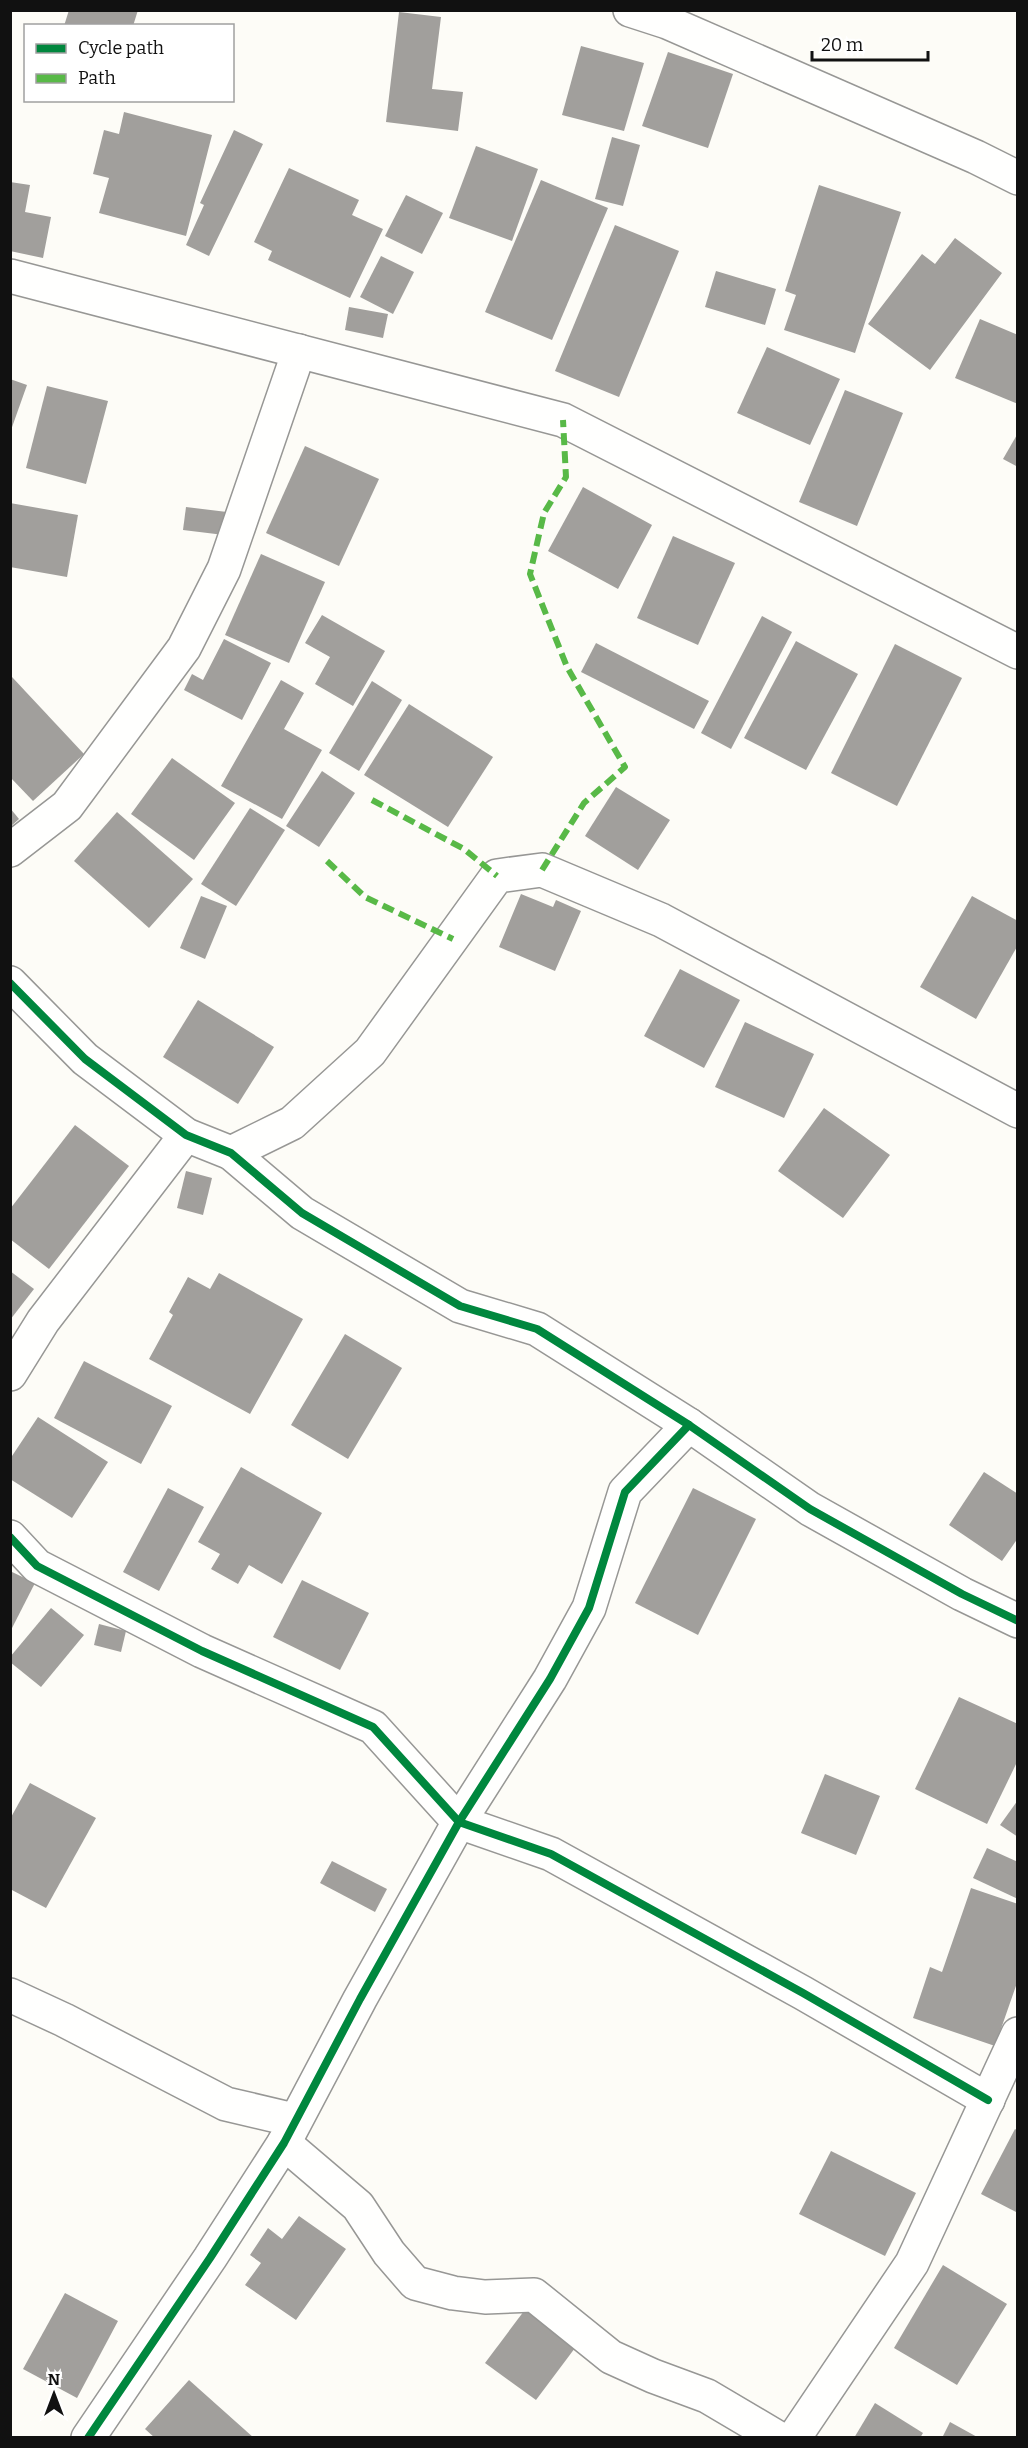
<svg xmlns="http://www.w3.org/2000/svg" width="1028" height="2448" viewBox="0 0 1028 2448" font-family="Bitter,serif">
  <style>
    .building { fill: #a19f9c }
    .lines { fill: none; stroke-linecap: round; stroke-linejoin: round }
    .minor-casing { stroke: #979795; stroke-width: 36 }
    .minor { stroke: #fffffe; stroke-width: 33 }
    .quiet { stroke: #58b947; stroke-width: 6; stroke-dasharray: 12 6; stroke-linecap: butt }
    .cycleway-casing { stroke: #fff; stroke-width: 11 }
    .cycleway { stroke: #00873e; stroke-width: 8 }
  </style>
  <rect width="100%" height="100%" fill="#fdfcf7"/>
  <g class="building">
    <polygon points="69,10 138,10 133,26 64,26"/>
    <polygon points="399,12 441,17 432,89 463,92 458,131 386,122"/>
    <polygon points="581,46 644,63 624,131 562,115"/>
    <polygon points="668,52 733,74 708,148 642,126"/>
    <polygon points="124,112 212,135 186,236 99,213 109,178 93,174 104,130 119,134"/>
    <polygon points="234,130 263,144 209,256 186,245 204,205 200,203"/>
    <polygon points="612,137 640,145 623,206 595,199"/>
    <polygon points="476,146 538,169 512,241 449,218"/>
    <polygon points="289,168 359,200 352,215 383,229 350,298 268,260 272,251 254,242"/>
    <polygon points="541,180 608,208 552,340 485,312"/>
    <polygon points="10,182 30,185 25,212 51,217 43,258 10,251"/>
    <polygon points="819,185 901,212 855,353 784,330 796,295 785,291"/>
    <polygon points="406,195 443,213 422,254 385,236"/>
    <polygon points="615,225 679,251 619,397 555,371"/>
    <polygon points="955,238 1002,273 930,370 868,324 922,254 935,264"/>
    <polygon points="381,256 414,272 393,314 360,297"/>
    <polygon points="716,271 776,289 765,325 705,307"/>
    <polygon points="349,307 388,314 383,338 345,330"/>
    <polygon points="980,319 1018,335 1018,404 955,378"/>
    <polygon points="767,347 840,379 810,445 737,413"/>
    <polygon points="10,379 27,385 11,430 10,430"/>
    <polygon points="47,386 108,401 86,484 26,468"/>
    <polygon points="845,390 903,413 857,526 799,502"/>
    <polygon points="1018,433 1018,467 1003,459"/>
    <polygon points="305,446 379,479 339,566 266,533"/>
    <polygon points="583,487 652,525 618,589 548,551"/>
    <polygon points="10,503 78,515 67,577 10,567"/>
    <polygon points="186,507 227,512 224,535 183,530"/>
    <polygon points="673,536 735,563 698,645 637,618"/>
    <polygon points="261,554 325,582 289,663 225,635"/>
    <polygon points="322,615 385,651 353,706 315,684 330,657 305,643"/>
    <polygon points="762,616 792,632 731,749 701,733"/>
    <polygon points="224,639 271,663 242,720 184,690 192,674 203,680"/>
    <polygon points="796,641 858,674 806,770 744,738"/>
    <polygon points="596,643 709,701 694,729 581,672"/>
    <polygon points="895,644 962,678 897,806 831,773"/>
    <polygon points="12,677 84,754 33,801 10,777 10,679"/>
    <polygon points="281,680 304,693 284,729 322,750 282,819 221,786"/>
    <polygon points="372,681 402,700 359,771 329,753"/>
    <polygon points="409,704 493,757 448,827 364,775"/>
    <polygon points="172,758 235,803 194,860 131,814"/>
    <polygon points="322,771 355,793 319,847 286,826"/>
    <polygon points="616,787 670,820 638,870 585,836"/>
    <polygon points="10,808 19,819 10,827"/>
    <polygon points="250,808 285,830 236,906 201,884"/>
    <polygon points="117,812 193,879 149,928 74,861"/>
    <polygon points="521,894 553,907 556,900 581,911 555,971 499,947"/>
    <polygon points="201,896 227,906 205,959 180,948"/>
    <polygon points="972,896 1018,921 1018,945 976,1019 920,987"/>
    <polygon points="680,969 740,1000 704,1068 644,1036"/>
    <polygon points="198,1000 274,1047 238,1104 163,1057"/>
    <polygon points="745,1022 814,1054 784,1118 715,1087"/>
    <polygon points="824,1108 890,1155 843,1218 778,1171"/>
    <polygon points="75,1125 129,1166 49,1269 10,1239 10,1209"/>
    <polygon points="186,1171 212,1178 203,1215 177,1208"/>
    <polygon points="10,1271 34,1289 10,1320"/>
    <polygon points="219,1273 303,1319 250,1414 149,1359 173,1315 169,1312 188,1277 210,1289"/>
    <polygon points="345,1334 402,1368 348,1459 291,1425"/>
    <polygon points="84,1361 172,1406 141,1464 54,1418"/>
    <polygon points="38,1417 108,1462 72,1518 10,1479 10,1459"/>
    <polygon points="241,1467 322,1513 282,1584 249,1565 238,1584 211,1569 220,1554 198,1542"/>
    <polygon points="984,1472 1018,1494 1018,1538 1002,1561 949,1525"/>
    <polygon points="168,1488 204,1507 159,1591 123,1572"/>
    <polygon points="693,1488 756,1519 698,1635 635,1603"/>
    <polygon points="10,1571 35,1583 10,1632"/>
    <polygon points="302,1580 369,1613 340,1670 273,1637"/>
    <polygon points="51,1608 84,1635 41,1687 10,1662 10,1657"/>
    <polygon points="99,1624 126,1631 121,1652 94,1645"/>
    <polygon points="959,1697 1018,1724 1018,1760 987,1824 915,1789"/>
    <polygon points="825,1774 880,1796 856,1855 801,1833"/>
    <polygon points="30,1783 96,1818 46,1908 10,1889 10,1819"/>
    <polygon points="1018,1800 1018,1837 1000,1825"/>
    <polygon points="987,1848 1018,1862 1018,1899 973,1878"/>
    <polygon points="332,1861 387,1889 375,1912 320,1883"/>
    <polygon points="971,1888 1018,1904 1018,1980 995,2046 913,2018 930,1967 942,1972"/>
    <polygon points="1015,2129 1018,2131 1018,2213 981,2194"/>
    <polygon points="831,2151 916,2193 885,2256 799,2214"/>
    <polygon points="299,2216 346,2249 296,2320 245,2285 261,2263 250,2255 268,2228 282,2239"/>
    <polygon points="943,2265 1007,2304 957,2385 894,2348"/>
    <polygon points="65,2293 118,2321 77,2398 23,2369"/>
    <polygon points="530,2303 581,2340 536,2400 485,2363"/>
    <polygon points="189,2380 254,2438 155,2438 145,2429"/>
    <polygon points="875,2403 923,2433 920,2438 854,2438"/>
    <polygon points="950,2422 979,2438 942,2438"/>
  </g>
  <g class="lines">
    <g class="minor-casing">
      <g id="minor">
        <polyline points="630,10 667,22 976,157 1018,178"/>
        <polyline points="10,276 563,420 1018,652"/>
        <polyline points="10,850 67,806 184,648 224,569 299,351"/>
        <polyline points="10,983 85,1059 186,1135 231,1153 302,1213 460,1306 537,1329 689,1425 810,1509 962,1594 1018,1621"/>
        <polyline points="231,1153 292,1123 370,1052 497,876 542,870 661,920 1018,1111"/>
        <polyline points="10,1374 43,1321 186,1135"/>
        <polyline points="10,1537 37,1566 202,1651 373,1727 459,1822 551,1854 803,1993 988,2100"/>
        <polyline points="10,1995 64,2020 226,2104 294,2120"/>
        <polyline points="284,2143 358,2206 389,2253 415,2283 453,2293 485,2297 534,2295 611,2357 653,2376 707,2396 778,2438"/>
        <polyline points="88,2438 210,2258 284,2143 360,1999 459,1822 550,1679 589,1608 625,1492 689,1425"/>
        <polyline points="794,2438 912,2263 1018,2034"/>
      </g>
    </g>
    <use href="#minor" class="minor"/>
    <g class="quiet">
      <polyline points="372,800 464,849 497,876"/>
      <polyline points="327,861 365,897 453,939"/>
      <polyline points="542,870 584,803 625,767 567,667 530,574 544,513 566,477 563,420"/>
    </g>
    <g class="cycleway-casing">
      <g id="cycleway">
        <polyline points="10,983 85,1059 186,1135 231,1153 302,1213 460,1306 537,1329 689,1425 810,1509 962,1594 1018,1621"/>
        <polyline points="10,1537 37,1566 202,1651 373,1727 459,1822 551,1854 803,1993 988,2100"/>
        <polyline points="88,2438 210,2258 284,2143 360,1999 459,1822 550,1679 589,1608 625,1492 689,1425"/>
      </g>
    </g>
    <use href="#cycleway" class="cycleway"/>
  </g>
  <rect width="1028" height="2448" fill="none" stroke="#111111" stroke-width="24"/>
  <rect x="24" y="24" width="210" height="78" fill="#ffffff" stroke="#a0a0a0" stroke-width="1.5"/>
  <rect x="36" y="44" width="30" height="9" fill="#00873e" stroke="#a0a0a0" stroke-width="1.5"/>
  <text x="78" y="54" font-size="18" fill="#111111">Cycle path</text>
  <rect x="36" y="74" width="30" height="9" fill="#58b947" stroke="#a0a0a0" stroke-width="1.5"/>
  <text x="78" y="84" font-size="18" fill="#111111">Path</text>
  <g transform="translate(54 2394)" stroke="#ffffff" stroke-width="4.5" paint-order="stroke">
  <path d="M0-4.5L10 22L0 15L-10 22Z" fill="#111111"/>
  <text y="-9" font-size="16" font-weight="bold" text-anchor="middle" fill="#111111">N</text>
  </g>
  <path d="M812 51v9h116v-9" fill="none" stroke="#111111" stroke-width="3"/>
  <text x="821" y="51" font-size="18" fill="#111111" stroke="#ffffff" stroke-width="4.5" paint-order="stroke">20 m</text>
</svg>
